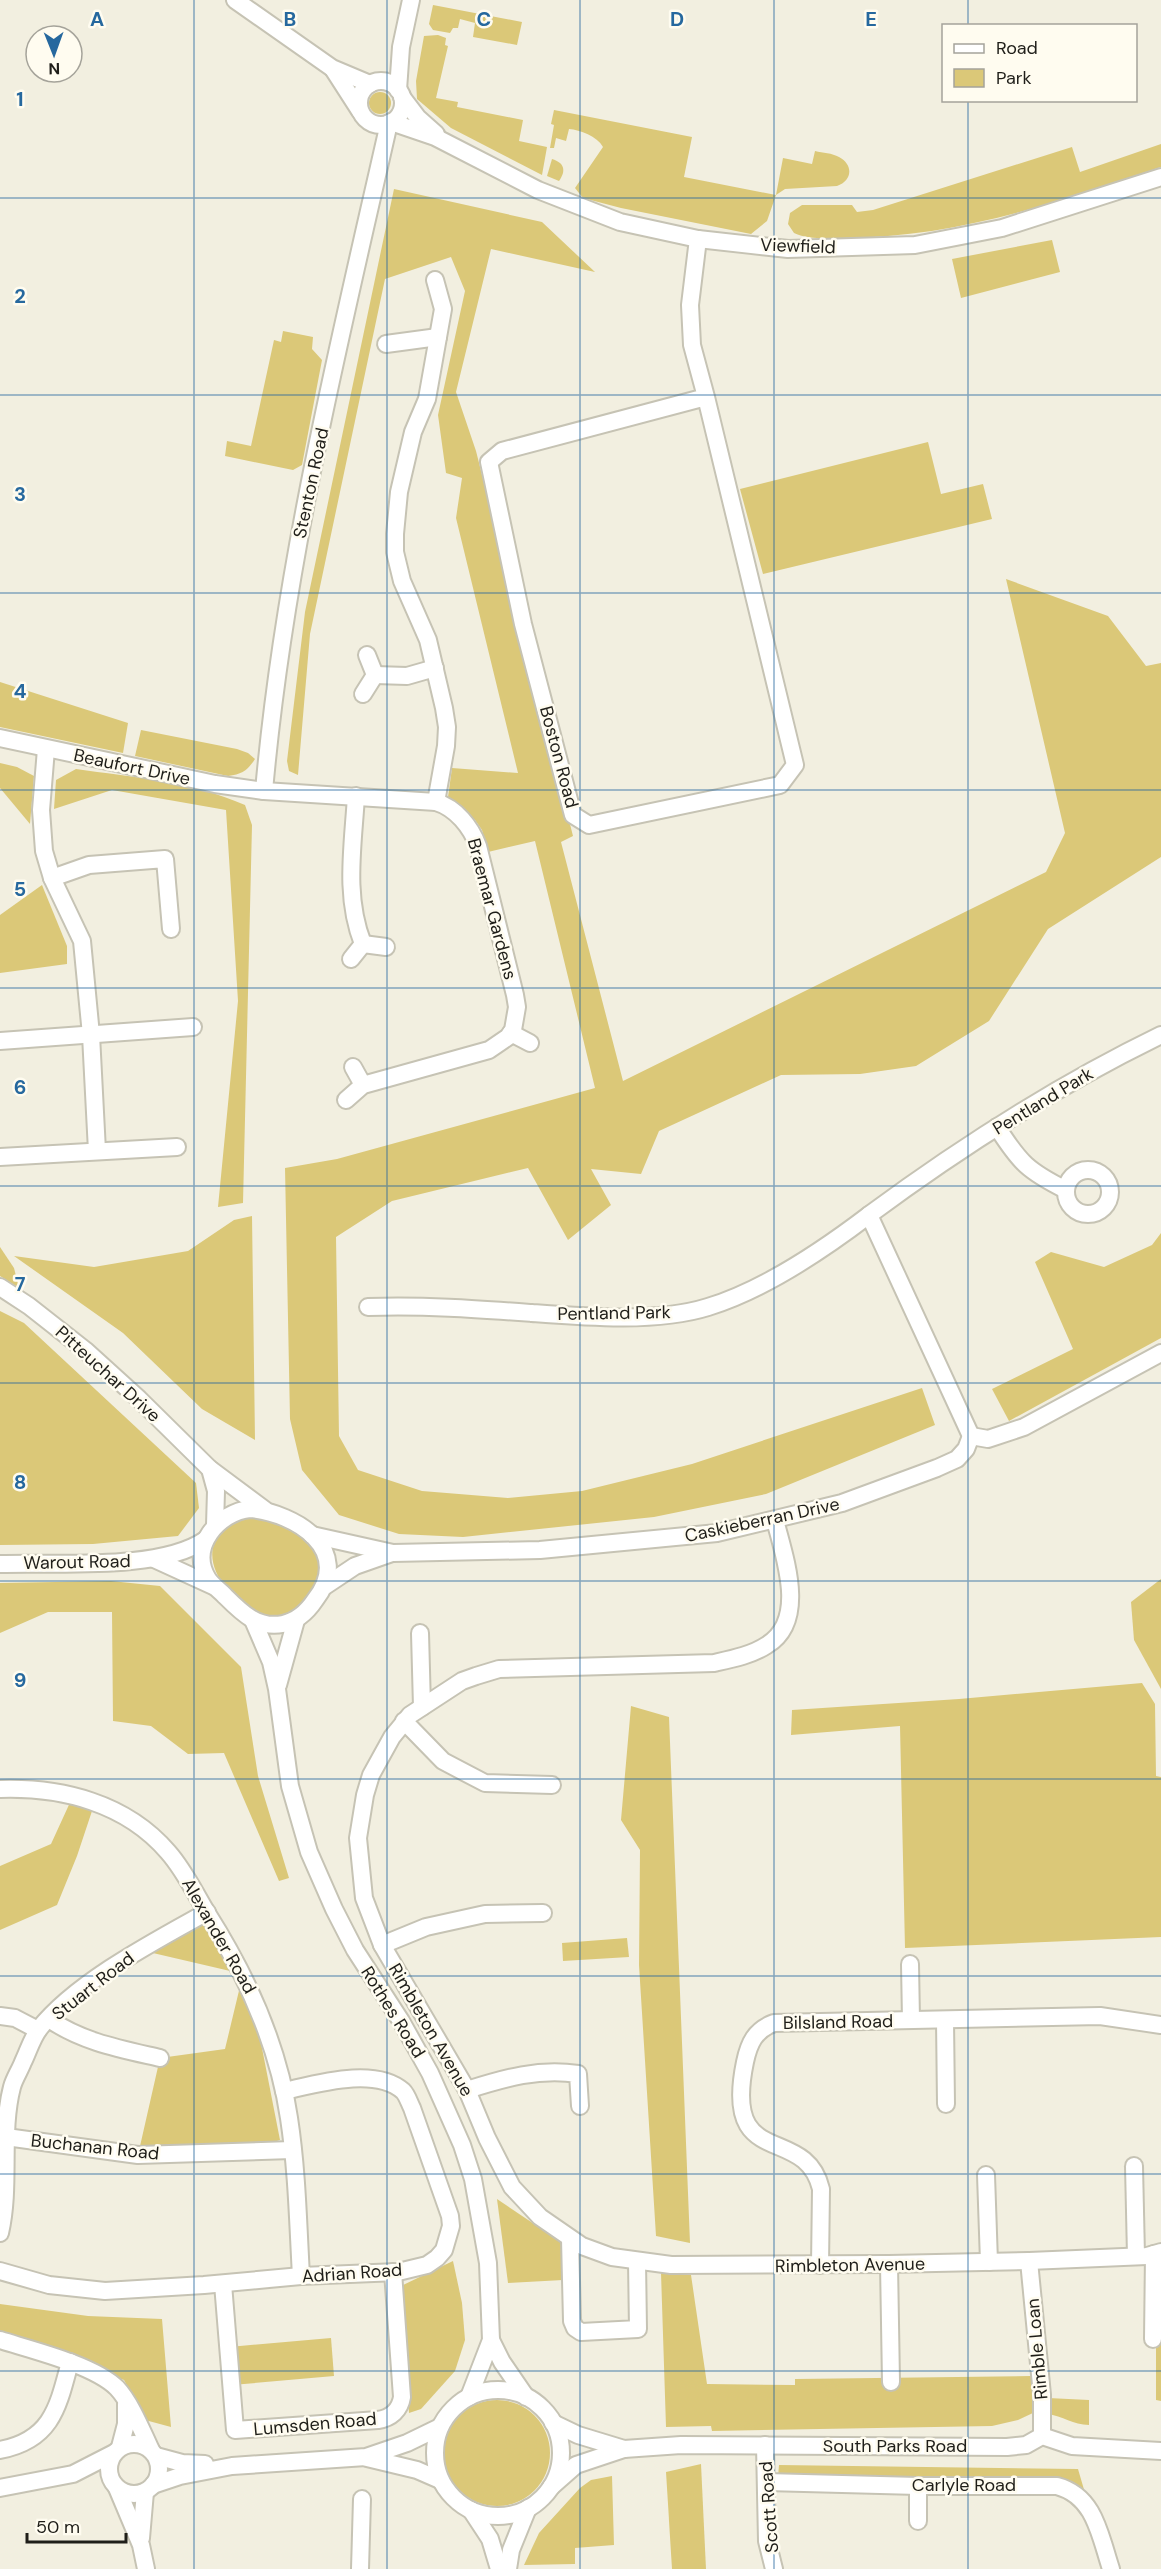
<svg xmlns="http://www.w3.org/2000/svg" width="1161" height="2569" viewBox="0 0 1161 2569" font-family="'DM Sans',sans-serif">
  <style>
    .green { fill: #dbc878 }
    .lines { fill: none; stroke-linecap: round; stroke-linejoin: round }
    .minor-casing { stroke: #c6c3b4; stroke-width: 20 }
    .minor { stroke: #fff; stroke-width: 16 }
    .grid { fill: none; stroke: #26689e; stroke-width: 1.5; stroke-opacity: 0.55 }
    .labels { text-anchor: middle; stroke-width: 5; stroke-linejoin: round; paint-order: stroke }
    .street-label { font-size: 18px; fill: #1f1e19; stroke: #fffcf0 }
    .grid-label { font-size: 20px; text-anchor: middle; font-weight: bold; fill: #26689e; stroke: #fffcf0; stroke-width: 5; stroke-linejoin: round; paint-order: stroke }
  </style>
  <rect width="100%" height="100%" fill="#f2efe0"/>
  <g class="green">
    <polygon points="433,5 522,22 517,45 473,37 475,23 460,19 458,28 453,28 450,33 433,30 429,24"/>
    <polygon points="438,35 446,38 445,45 448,46 436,98 458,102 457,107 523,120 519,141 547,147 542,175 451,128 417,99 416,81 424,36"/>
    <circle cx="380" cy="103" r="11"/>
    <path d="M 554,110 L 692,137 L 684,177 L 776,195 L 783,158 L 812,164 L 815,151 C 823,153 832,153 839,157 C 854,165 852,181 837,186 L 785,189 L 776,195 L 767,221 L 751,234 L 621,208 L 583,198 L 575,188 L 603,147 C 597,136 580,130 569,129 L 566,141 L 556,138 L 554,148 L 550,148 L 554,125 L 551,124 Z"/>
    <path d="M 1161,144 L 1161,167 C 1058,203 953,238 844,238 C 827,238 809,240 794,233 L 788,224 L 790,213 L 802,205 L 852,205 L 857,212 L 873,210 L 1072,147 L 1080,172 Z"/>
    <path d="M 552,159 C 565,163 566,171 559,181 L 547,176 Z"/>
    <polygon points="394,189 542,222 595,272 491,249 456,392 476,451 573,836 561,842 623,1081 1046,872 1065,833 1006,579 1108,616 1146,666 1161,663 1161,857 1048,929 989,1021 916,1066 860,1074 781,1075 659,1131 641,1174 591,1169 611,1205 568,1240 528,1168 392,1201 336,1237 339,1436 358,1470 422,1491 508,1498 582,1491 692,1464 922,1388 935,1425 766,1494 654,1517 463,1537 399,1534 339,1515 302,1470 290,1419 285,1168 337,1159 595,1088 535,841 488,852 482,830 475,820 448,797 452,768 518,773 456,518 462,478 446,473 438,415 465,291 451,257 385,279 310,634 298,775 289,771 287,761 305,612"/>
    <polygon points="1052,240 1060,272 961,298 952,259"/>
    <polygon points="283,331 313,337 312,349 322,360 302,465 293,470 225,456 227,441 251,446 274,340 281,342"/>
    <polygon points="928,442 941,494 983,484 992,519 763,574 740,489"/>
    <polygon points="0,682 128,723 123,753 0,727"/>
    <path d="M 141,730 L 237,749 L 248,753 L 255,759 C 247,771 242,774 228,776 L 135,756 Z"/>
    <polygon points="0,763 17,767 34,776 30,824 0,788"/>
    <path d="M 76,769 C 132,777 193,782 245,805 L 252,825 L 243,1203 L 218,1207 L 238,1001 L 226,810 L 112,790 L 54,809 L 56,780 Z"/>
    <polygon points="42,885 67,946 67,964 0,973 0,915"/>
    <polygon points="252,1216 255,1440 202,1409 123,1333 14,1256 94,1267 188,1251 234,1220"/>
    <polygon points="1161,1233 1161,1338 1009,1421 992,1389 1073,1349 1035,1262 1051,1252 1104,1267 1152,1245"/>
    <polygon points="0,1247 14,1268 19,1288 0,1276"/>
    <polygon points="0,1311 24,1323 196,1483 199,1508 178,1536 93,1544 0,1545"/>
    <path d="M 255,1517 C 289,1526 346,1553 309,1595 C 302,1602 295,1612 285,1615 C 251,1626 188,1566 222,1531 C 231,1521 242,1518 255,1517 Z"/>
    <polygon points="1161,1579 1161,1689 1134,1640 1131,1602"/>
    <polygon points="111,1581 160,1586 241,1667 258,1776 289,1878 279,1881 224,1753 188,1754 151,1726 113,1721 112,1612 48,1612 0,1633 0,1583"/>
    <polygon points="1142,1683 1155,1704 1156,1776 1161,1777 1161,1937 905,1948 900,1726 791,1735 792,1710 959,1699"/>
    <polygon points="631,1706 669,1717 690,2243 656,2236 639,1965 640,1850 621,1820"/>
    <polygon points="73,1796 95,1802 77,1856 57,1905 0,1930 0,1866 51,1844"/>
    <path d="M 207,1912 C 233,1953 254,1995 269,2041 L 261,2043 L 280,2140 L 243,2152 L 138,2155 L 160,2058 L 225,2049 L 243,1974 L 140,1950 Z"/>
    <polygon points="627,1938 629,1957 563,1961 562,1943"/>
    <polygon points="497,2199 567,2246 563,2280 508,2283"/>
    <polygon points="1161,2252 1161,2401 1156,2400 1156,2346"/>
    <polygon points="453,2261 462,2303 465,2340 455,2371 421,2409 409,2413 401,2286"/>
    <polygon points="661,2273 691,2275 707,2384 795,2385 795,2379 1031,2376 1035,2412 1018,2420 992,2426 712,2431 711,2426 666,2427"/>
    <polygon points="0,2304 88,2316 162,2319 171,2427 145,2420 124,2380 0,2335"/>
    <polygon points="331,2338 334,2376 232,2385 229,2347"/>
    <path d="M 1048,2398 L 1089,2400 L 1089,2425 C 1073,2425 1063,2416 1047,2414 Z"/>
    <circle cx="497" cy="2453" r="53"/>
    <polygon points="701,2464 706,2569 672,2569 666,2472"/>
    <polygon points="779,2465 1078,2469 1085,2493 778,2477"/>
    <polygon points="612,2476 614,2545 575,2548 575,2564 524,2565 539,2533 580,2488 591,2480"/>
  </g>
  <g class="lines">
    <g class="minor-casing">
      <g id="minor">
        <polyline points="235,0 332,68 370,84"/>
        <polyline points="333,69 360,111"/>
        <circle cx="381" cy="103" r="22"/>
        <polyline points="398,90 401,47 411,0"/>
        <polyline points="402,97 418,118 436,134"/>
        <polyline points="391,122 435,137 538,190 620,222 698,239 788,249 915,245 1002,228 1161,177"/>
        <polyline points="698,239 690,305 692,345 706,397 795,765 780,785 589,825 573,815 523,624 489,462 502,451 706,397"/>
        <polyline points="435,280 443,309 427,399 413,432 399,492 395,534 395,552 402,581 428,640 444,708 447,727 446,746 436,802"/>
        <polyline points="386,344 438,337"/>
        <polyline points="367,655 375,675"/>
        <polyline points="375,675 407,676 435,668"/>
        <polyline points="363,694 375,675"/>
        <path d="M 0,738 L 215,784 L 264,791 L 436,802 C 456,808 471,827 478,846 L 515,995 L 517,1007 L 513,1030 L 508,1037 L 489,1050 L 363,1085 L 346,1100"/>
        <polyline points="46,749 41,810 44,851 52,878 82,941 91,1035 97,1151"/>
        <path d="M 264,791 C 284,565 339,344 389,123"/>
        <polyline points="52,878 89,865 165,859 171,929"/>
        <polyline points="363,944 386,947"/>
        <path d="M 351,959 L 363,944 C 344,896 353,847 356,796"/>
        <polyline points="511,1033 530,1043"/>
        <polyline points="0,1041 193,1027"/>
        <polyline points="353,1067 363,1085"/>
        <path d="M 997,1127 C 1020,1163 1028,1171 1066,1190"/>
        <polyline points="0,1157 177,1147"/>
        <circle cx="1088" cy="1192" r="22"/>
        <polyline points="0,1287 29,1306 85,1350 139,1399 210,1469 265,1510"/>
        <path d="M 368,1307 C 423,1305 477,1309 532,1313 C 585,1317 657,1323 708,1307 C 764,1290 823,1250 869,1215"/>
        <path d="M 971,1436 L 869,1215 C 961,1147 1058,1085 1161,1035"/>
        <polyline points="971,1436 988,1439 1024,1427 1161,1353"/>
        <polyline points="210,1469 216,1491 215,1525"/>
        <path d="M 250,1509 C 296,1513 354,1550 315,1600 C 307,1612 297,1621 283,1624 C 257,1629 241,1612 224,1595 C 219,1590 212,1585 208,1579 C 188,1547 219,1512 250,1509 Z"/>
        <path d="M 775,1520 C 784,1556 808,1620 767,1645 C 752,1655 732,1659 714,1663 L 499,1669 L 476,1676 L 462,1681 L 410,1715 L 392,1737 L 371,1775 L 365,1795 L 358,1838 L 364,1898 L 382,1945 L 467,2090 L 487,2138 L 512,2187 L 540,2217 L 582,2246 L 612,2257 L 671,2265 L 889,2264 L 1029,2261 L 1147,2256 L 1161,2252"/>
        <polyline points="312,1535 393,1553 540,1550 717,1533 842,1503 937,1468 957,1459 966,1449 971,1436"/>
        <polyline points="154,1559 213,1586"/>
        <path d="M 0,1564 C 56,1562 160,1571 205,1540"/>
        <polyline points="325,1586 355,1566 392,1553"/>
        <polyline points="253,1620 271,1662 277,1689 290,1786 309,1852 334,1909 355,1950 401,2021 430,2073 462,2145 473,2179 488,2263 491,2340 469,2397"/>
        <polyline points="420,1633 422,1707"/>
        <polyline points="278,1685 296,1620"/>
        <polyline points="404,1721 443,1761 485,1783 552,1785"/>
        <path d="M 0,1789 C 62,1787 126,1803 168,1852 C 184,1870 195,1893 207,1913 C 247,1976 278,2044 289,2118 C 297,2170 298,2223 301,2276"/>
        <polyline points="382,1945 426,1927 485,1914 543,1913"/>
        <polyline points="910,1964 911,2020"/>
        <polyline points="0,2016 15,2018 38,2030"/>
        <path d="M 49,2019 C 82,2042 121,2049 160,2058"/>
        <polyline points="945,2020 946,2104"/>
        <path d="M 467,2090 C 505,2078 539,2068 578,2074 L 580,2106"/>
        <polyline points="6,2137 138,2155 292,2150"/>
        <polyline points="1134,2166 1136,2256"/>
        <polyline points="986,2175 989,2262"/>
        <path d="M 0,2233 C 11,2185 0,2133 12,2087 C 14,2079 20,2070 23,2062 C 28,2052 32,2038 39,2029 C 76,1982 155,1941 207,1912"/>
        <polyline points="570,2239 572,2321 575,2328 581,2332 638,2329 637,2261"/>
        <polyline points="1029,2261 1042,2395 1042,2436"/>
        <polyline points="889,2264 891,2382"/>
        <path d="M 820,2265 L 821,2189 C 805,2122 722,2173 745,2062 C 749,2043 755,2030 774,2023 L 1100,2016 L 1161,2025"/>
        <path d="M 0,2271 L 49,2285 L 105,2291 L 204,2285 L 301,2276 L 398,2272 L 427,2265 L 437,2258 L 444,2250 L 451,2226 L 450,2216 L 412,2108 C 409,2102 407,2095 403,2091 C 375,2066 316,2084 284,2091"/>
        <path d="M 223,2284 L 235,2430 L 378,2420 C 391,2418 400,2410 402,2397 L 393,2272"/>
        <polyline points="1153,2339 1154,2254"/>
        <path d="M 0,2340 C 32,2350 94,2365 117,2388 C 131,2403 142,2431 151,2450"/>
        <polyline points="491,2340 502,2362 526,2397"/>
        <circle cx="498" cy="2453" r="63"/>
        <polyline points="553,2423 578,2435 624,2449"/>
        <circle cx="134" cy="2469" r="25"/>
        <polyline points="765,2445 767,2541 774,2569"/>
        <polyline points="120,2447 126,2424 126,2404"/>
        <path d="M 0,2450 C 52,2440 58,2407 70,2362"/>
        <polyline points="156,2456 182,2463 205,2464"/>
        <polyline points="367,2458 417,2470 440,2480"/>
        <path d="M 766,2482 L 918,2486 L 1057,2486 C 1095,2496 1100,2536 1111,2569"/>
        <polyline points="153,2485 180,2476 232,2466 366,2457 407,2443 440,2427"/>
        <polyline points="551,2487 576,2465 624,2449 681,2445 1007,2447 1026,2445 1042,2436 1072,2446 1161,2451"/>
        <polyline points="0,2488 73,2474 114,2453"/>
        <polyline points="117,2488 141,2545 146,2569"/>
        <polyline points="471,2510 490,2539 499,2569"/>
        <polyline points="918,2521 918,2486"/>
        <polyline points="141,2538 145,2492"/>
        <polyline points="360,2569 362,2499"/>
        <polyline points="508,2569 511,2550 528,2508"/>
      </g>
    </g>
    <use href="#minor" class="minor"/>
  </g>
  <path class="grid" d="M 194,0 L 194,2569M 387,0 L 387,2569M 580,0 L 580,2569M 774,0 L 774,2569M 968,0 L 968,26M 968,100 L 968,2569M 0,198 L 1161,198M 0,395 L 1161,395M 0,593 L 1161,593M 0,790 L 1161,790M 0,988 L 1161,988M 0,1186 L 1161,1186M 0,1383 L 1161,1383M 0,1581 L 1161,1581M 0,1779 L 1161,1779M 0,1976 L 1161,1976M 0,2174 L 1161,2174M 0,2371 L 1161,2371"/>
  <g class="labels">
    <g class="street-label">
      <text transform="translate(798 246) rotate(2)" y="6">Viewfield</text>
      <text transform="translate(311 483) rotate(-78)" y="6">Stenton Road</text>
      <text transform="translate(559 757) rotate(75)" y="6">Boston Road</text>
      <text transform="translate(132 767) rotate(12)" y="6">Beaufort Drive</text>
      <text transform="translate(492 909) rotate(75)" y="6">Braemar Gardens</text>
      <text transform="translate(1043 1101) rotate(-31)" y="6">Pentland Park</text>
      <text transform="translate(614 1313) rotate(-1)" y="6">Pentland Park</text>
      <text transform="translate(108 1374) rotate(42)" y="6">Pitteuchar Drive</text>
      <text transform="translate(762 1520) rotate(-12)" y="6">Caskieberran Drive</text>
      <text transform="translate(77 1562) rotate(-1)" y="6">Warout Road</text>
      <text transform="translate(219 1936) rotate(60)" y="6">Alexander Road</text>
      <text transform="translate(93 1986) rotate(-38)" y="6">Stuart Road</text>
      <text transform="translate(393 2012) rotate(58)" y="6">Rothes Road</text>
      <text transform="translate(838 2022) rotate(-1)" y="6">Bilsland Road</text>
      <text transform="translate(431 2030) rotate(60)" y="6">Rimbleton Avenue</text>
      <text transform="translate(95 2147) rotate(6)" y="6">Buchanan Road</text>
      <text transform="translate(850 2265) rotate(-1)" y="6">Rimbleton Avenue</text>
      <text transform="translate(352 2273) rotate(-4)" y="6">Adrian Road</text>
      <text transform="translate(1037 2349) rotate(-95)" y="6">Rimble Loan</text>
      <text transform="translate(315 2424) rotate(-5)" y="6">Lumsden Road</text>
      <text x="895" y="2452">South Parks Road</text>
      <text x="964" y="2491">Carlyle Road</text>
      <text transform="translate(769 2507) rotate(-94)" y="6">Scott Road</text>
    </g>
  </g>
  <g class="grid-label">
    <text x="97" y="26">A</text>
    <text x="290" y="26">B</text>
    <text x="484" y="26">C</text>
    <text x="677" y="26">D</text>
    <text x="871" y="26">E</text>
    <text x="20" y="106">1</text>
    <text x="20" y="303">2</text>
    <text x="20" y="501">3</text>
    <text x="20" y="698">4</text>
    <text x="20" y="896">5</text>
    <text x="20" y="1094">6</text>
    <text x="20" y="1291">7</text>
    <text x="20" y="1489">8</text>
    <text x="20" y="1687">9</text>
  </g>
  <rect x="942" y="24" width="195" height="78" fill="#fffcf0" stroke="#a5a39a" stroke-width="1.5"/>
  <rect x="954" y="44" width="30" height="9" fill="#ffffff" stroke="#a5a39a" stroke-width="1.5"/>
  <text x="996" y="54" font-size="18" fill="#1f1e19">Road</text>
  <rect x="954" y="69" width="30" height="18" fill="#dbc878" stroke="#a5a39a" stroke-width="1.5"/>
  <text x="996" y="84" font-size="18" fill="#1f1e19">Park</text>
  <g transform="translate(54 54) rotate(179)"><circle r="28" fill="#fffcf0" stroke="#a5a39a" stroke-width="1.5"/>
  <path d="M0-4.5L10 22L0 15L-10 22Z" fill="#26689e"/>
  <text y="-9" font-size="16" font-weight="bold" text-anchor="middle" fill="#1f1e19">N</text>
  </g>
  <path d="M27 2533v9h99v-9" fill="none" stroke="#1f1e19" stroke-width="3"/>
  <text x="36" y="2533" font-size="18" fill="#1f1e19" stroke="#fffcf0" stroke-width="4.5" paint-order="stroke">50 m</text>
</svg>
